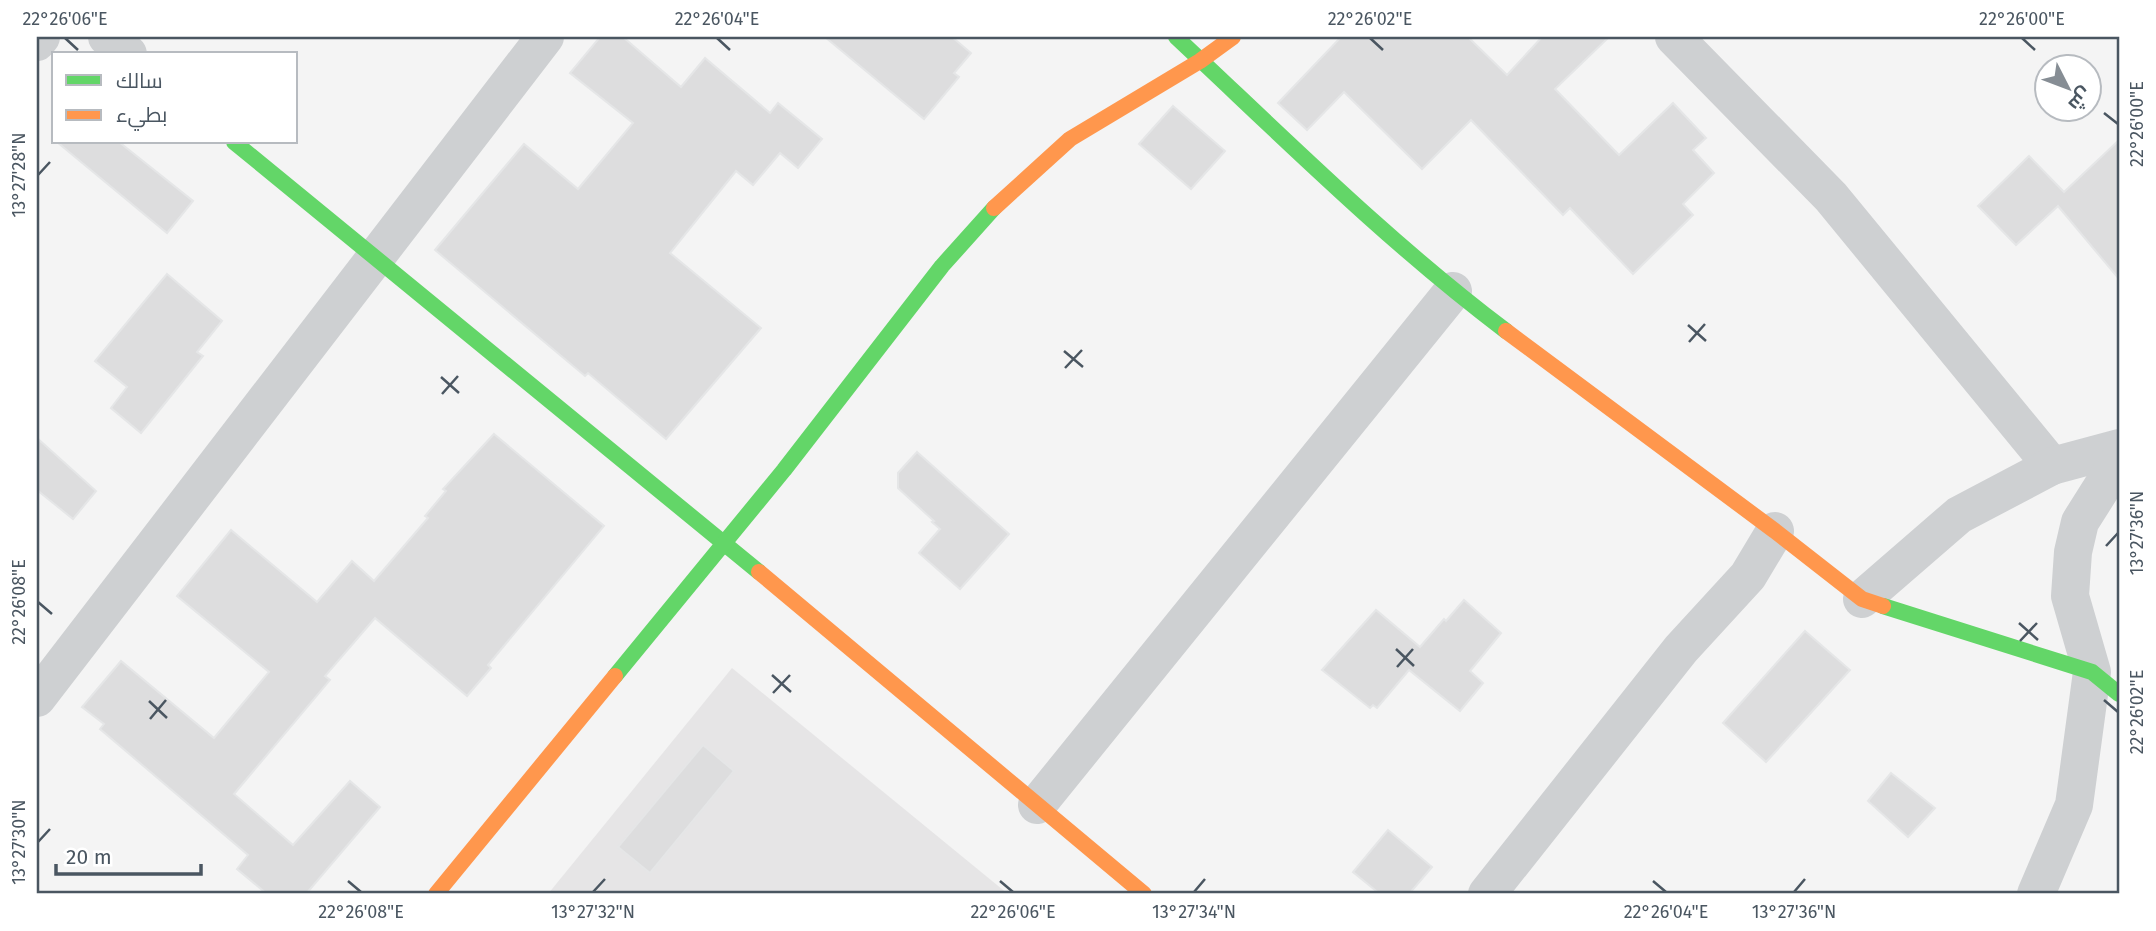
<svg xmlns="http://www.w3.org/2000/svg" width="2156" height="931" viewBox="0 0 2156 931" font-family="'Fira Sans',Cairo,sans-serif">
  <style>
    .education { fill: #e6e5e6 }
    .building { fill: #ddddde; stroke: #e5e6e7; stroke-width: 2 }
    .lines { fill: none; stroke-linecap: round; stroke-linejoin: round }
    .street { stroke: #ced0d2; stroke-width: 38 }
    .fast { stroke: #63d668; stroke-width: 16 }
    .slow { stroke: #ff974d; stroke-width: 16 }
    .ticks { fill: none; stroke: #4a5661; stroke-width: 2.5 }
    .neatline { fill: none; stroke: #4a5661; stroke-width: 2.5 }
    .ticks-label { font-size: 18px; text-anchor: middle; fill: #4a5661 }
  </style>
  <rect width="100%" height="100%" fill="#f4f4f4"/>
  <polygon class="education" points="732,668 1008,894 548,894"/>
  <g class="building">
    <polygon points="600,37 623,37 681,87 705,58 770,113 778,103 822,139 798,168 780,153 753,185 736,171 670,253 761,328 666,439 588,373 585,376 435,250 524,144 578,189 633,123 570,73"/>
    <polygon points="825,37 952,37 971,53 954,73 959,77 924,119"/>
    <polygon points="1341,37 1468,37 1507,75 1542,37 1609,37 1555,89 1619,155 1673,103 1706,138 1693,150 1714,173 1683,204 1693,215 1633,274 1570,208 1563,215 1471,120 1422,169 1344,92 1307,130 1278,103"/>
    <polygon points="1173,106 1225,151 1191,189 1139,144"/>
    <polygon points="2119,140 2119,279 2058,206 2016,245 1978,206 2029,156 2064,192"/>
    <polygon points="57,142 119,142 193,201 167,233"/>
    <polygon points="167,274 222,321 197,352 203,356 141,433 111,408 127,387 95,361"/>
    <polygon points="494,434 604,526 488,665 491,668 467,696 375,618 325,676 330,680 234,794 293,845 350,781 380,807 306,894 267,894 237,869 248,855 100,729 104,724 82,707 121,661 214,738 269,672 177,596 231,530 317,602 352,561 374,581 428,518 425,516 446,491 443,489"/>
    <polygon points="37,438 96,491 73,519 37,490"/>
    <polygon points="917,452 1009,534 960,589 919,553 940,529 932,522 934,521 898,488 898,473"/>
    <polygon points="1464,600 1501,633 1470,671 1483,683 1460,711 1409,670 1377,708 1373,705 1370,708 1322,670 1376,610 1420,647 1444,619 1446,621"/>
    <polygon points="1805,631 1850,670 1766,762 1723,723"/>
    <polygon points="703,745 734,771 650,873 618,847"/>
    <polygon points="1891,773 1935,808 1908,837 1868,801"/>
    <polygon points="1388,830 1432,867 1409,894 1380,894 1353,872"/>
  </g>
  <g class="lines">
    <g class="street">
      <polyline points="107,37 128,54"/>
      <polyline points="1674,37 1831,197 2052,466"/>
      <polyline points="37,42 41,37"/>
      <polyline points="1862,599 1959,515 2052,466 2119,448"/>
      <polyline points="37,698 545,37"/>
      <polyline points="1037,805 1453,291"/>
      <polyline points="1487,894 1681,649 1748,576 1775,531"/>
      <polyline points="2036,894 2074,805 2092,672 2070,596 2073,552 2080,522 2119,460"/>
    </g>
    <g class="fast">
      <path d="M 1176,37 C 1284,138 1388,242 1506,331"/>
      <polyline points="234,142 759,572"/>
      <polyline points="1883,606 2092,672 2119,694"/>
      <polyline points="615,676 784,470 942,266 994,208"/>
    </g>
    <g class="slow">
      <polyline points="994,208 1070,139 1200,61 1233,37"/>
      <polyline points="1506,331 1775,531 1862,599 1883,606"/>
      <polyline points="759,572 1144,894"/>
      <polyline points="436,894 615,676"/>
    </g>
  </g>
  <path class="ticks" d="M 65,38 L 78,50M 717,38 L 730,50M 1370,38 L 1383,50M 2022,38 L 2035,50M 2104,113 L 2118,124M 38,175 L 50,162M 1688,325 L 1706,341M 1689,342 L 1705,324M 1064,351 L 1083,367M 1065,368 L 1082,350M 441,377 L 459,393M 442,394 L 458,376M 2106,546 L 2118,533M 38,602 L 52,614M 2019,623 L 2038,640M 2020,641 L 2037,623M 1396,649 L 1414,666M 1397,667 L 1413,649M 772,675 L 791,692M 773,693 L 790,675M 2104,700 L 2118,712M 149,701 L 167,718M 150,719 L 166,700M 38,842 L 50,829M 348,881 L 361,892M 1000,881 L 1013,892M 1653,881 L 1666,892M 593,892 L 605,879M 1194,892 L 1205,879M 1794,892 L 1805,879"/>
  <rect width="2156" height="931" fill="none" stroke="#ffffff" stroke-width="77"/>
  <rect x="52" y="52" width="245" height="91" fill="#ffffff" stroke="#b7bbc0" stroke-width="2"/>
  <rect x="66" y="75" width="35" height="10" fill="#63d668" stroke="#b7bbc0" stroke-width="2"/>
  <text x="116" y="88" font-size="21" fill="#4a5661">سالك</text>
  <rect x="66" y="110" width="35" height="10" fill="#ff974d" stroke="#b7bbc0" stroke-width="2"/>
  <text x="116" y="122" font-size="21" fill="#4a5661">بطيء</text>
  <g transform="translate(2068 88) rotate(132)"><circle r="33" fill="#ffffff" stroke="#b7bbc0" stroke-width="2"/>
  <path d="M0-5L12 26L0 18L-12 26Z" fill="#868d94"/>
  <text y="-10" font-size="19" font-weight="bold" text-anchor="middle" fill="#4a5661">ش</text>
  </g>
  <path d="M56 864v10h145v-10" fill="none" stroke="#4a5661" stroke-width="3.5"/>
  <text x="66" y="864" font-size="21" fill="#4a5661" stroke="#ffffff" stroke-width="5" paint-order="stroke">20 m</text>
  <rect x="38" y="38" width="2080" height="854" class="neatline"/>
  <g class="ticks-label">
    <text x="65" y="25">22°26'06"E</text>
    <text x="717" y="25">22°26'04"E</text>
    <text x="1370" y="25">22°26'02"E</text>
    <text x="2022" y="25">22°26'00"E</text>
    <text transform="translate(2137 124) rotate(-90)" y="6">22°26'00"E</text>
    <text transform="translate(19 175) rotate(-90)" y="6">13°27'28"N</text>
    <text transform="translate(2137 533) rotate(-90)" y="6">13°27'36"N</text>
    <text transform="translate(19 602) rotate(-90)" y="6">22°26'08"E</text>
    <text transform="translate(2137 712) rotate(-90)" y="6">22°26'02"E</text>
    <text transform="translate(19 842) rotate(-90)" y="6">13°27'30"N</text>
    <text x="361" y="918">22°26'08"E</text>
    <text x="593" y="918">13°27'32"N</text>
    <text x="1013" y="918">22°26'06"E</text>
    <text x="1194" y="918">13°27'34"N</text>
    <text x="1666" y="918">22°26'04"E</text>
    <text x="1794" y="918">13°27'36"N</text>
  </g>
</svg>
